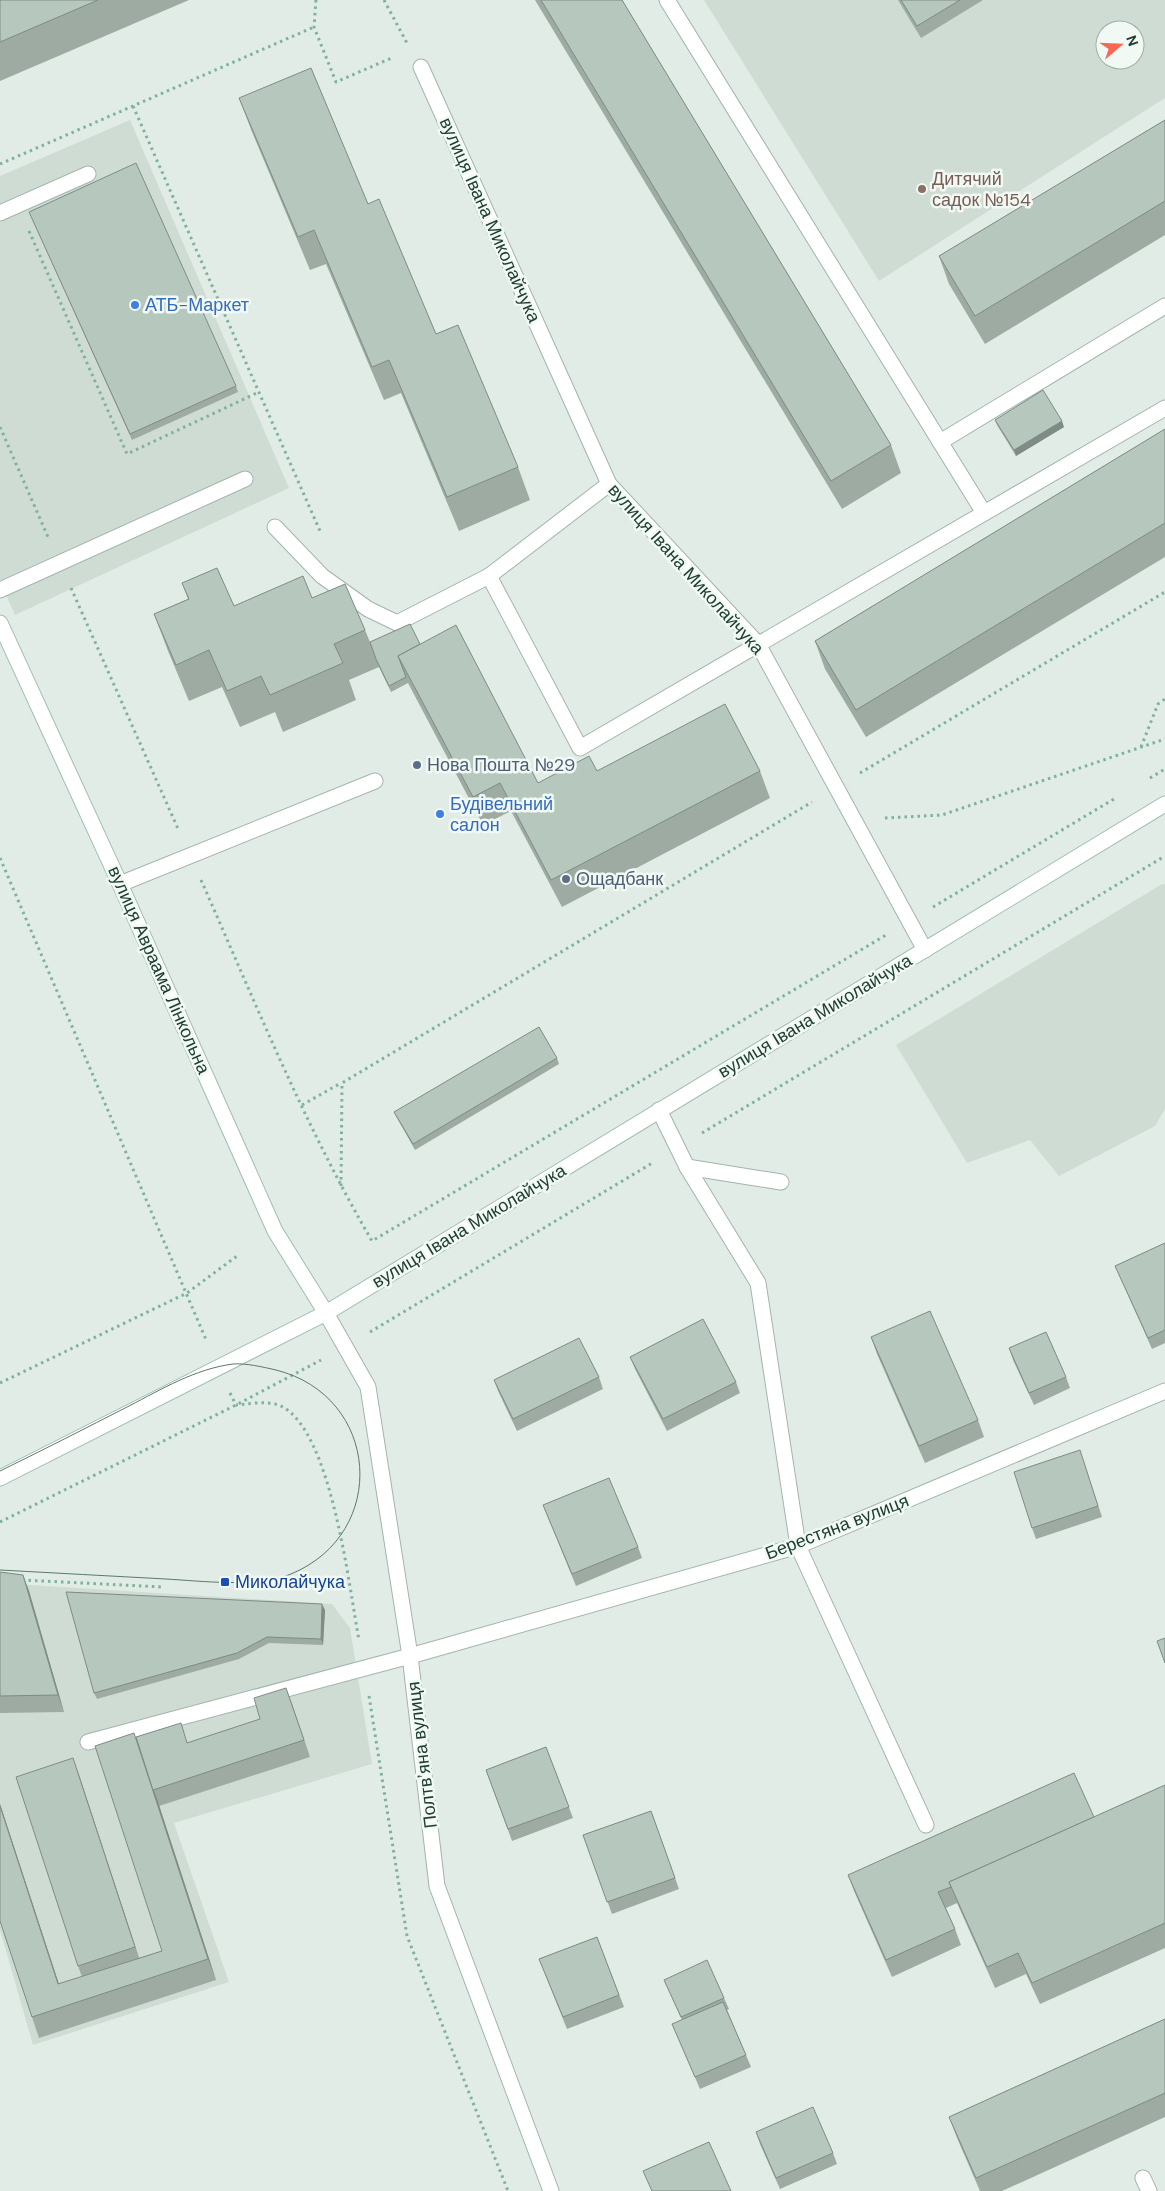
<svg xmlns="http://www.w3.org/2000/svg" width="1165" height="2191" viewBox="0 0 1165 2191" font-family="'DM Sans',sans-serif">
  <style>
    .built { fill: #cfdcd4; fill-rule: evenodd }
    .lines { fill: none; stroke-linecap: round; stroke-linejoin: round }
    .lane-casing { stroke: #a3b4ac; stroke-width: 17 }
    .street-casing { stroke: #a3b4ac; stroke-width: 17 }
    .secondary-casing { stroke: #a1bcaf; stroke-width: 17 }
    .path { stroke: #7fb29c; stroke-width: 3; stroke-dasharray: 2.5 4; stroke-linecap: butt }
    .lane { stroke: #fff; stroke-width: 15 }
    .street { stroke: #fff; stroke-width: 15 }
    .secondary { stroke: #fff; stroke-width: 15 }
    .tram { stroke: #5b796d; stroke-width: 1 }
    .wall { fill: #9daba3 }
    .shaded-wall { fill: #7f8b85 }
    .building { fill: #b6c7be; stroke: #7f8b85 }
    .education-dot { fill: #8d6e63; stroke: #f1f9f4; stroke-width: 2 }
    .shop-dot { fill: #3f7fe0; stroke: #f1f9f4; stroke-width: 2 }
    .service-dot { fill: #5c6f8a; stroke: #f1f9f4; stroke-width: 2 }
    .transit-dot { fill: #1a4fb4; stroke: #f1f9f4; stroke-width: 2 }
    .labels { text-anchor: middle; stroke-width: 5; stroke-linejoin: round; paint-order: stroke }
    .education-label { font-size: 18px; fill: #785e54; stroke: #f1f9f4; text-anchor: start }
    .street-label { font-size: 18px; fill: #203e32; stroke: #f1f9f4 }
    .shop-label { font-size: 18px; fill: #366cbe; stroke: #f1f9f4; text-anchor: start }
    .service-label { font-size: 18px; fill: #4e5e75; stroke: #f1f9f4; text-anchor: start }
    .transit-label { font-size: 18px; fill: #164399; stroke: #f1f9f4; text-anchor: start }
  </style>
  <rect width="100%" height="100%" fill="#e1ece6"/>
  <g class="built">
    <path d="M 704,0 L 1165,0 L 1165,98 L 879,281 ZM 1105,30 L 1135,30 L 1135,60 L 1105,60 Z"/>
    <polygon points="130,120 289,488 15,615 0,581 0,176"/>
    <polygon points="1162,884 1165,884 1165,1109 1155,1126 1059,1176 1030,1140 967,1163 896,1045"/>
    <polygon points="0,1583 332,1604 350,1628 372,1764 174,1823 229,1982 33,2045 0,1930"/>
  </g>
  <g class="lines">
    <g class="lane-casing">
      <g id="lane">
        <polyline points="667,0 984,513"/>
        <polyline points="421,67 609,484 758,644 925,950"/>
        <polyline points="0,213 88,174"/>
        <polyline points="940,442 1165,306"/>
        <polyline points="275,527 322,576 368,609 397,623 489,576 580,748 1165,408"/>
        <polyline points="489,576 609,484"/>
        <polyline points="0,590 245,479"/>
        <polyline points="120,884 375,781"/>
        <polyline points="687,1167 781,1182"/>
        <polyline points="88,1742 410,1656"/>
        <polyline points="1143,2178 1149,2191"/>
      </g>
    </g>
    <g class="street-casing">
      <g id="street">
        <polyline points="659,1110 687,1167 758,1283 798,1546 926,1825"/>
        <polyline points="326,1313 368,1387 410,1656 437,1886 551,2191"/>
        <polyline points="410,1656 798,1546 1165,1391"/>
      </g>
    </g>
    <g class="secondary-casing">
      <g id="secondary">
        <polyline points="0,623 120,884 275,1231 326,1313"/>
        <polyline points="0,1478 326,1313 1165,804"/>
      </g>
    </g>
    <g class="path">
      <polyline points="316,0 314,27 336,82 394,57"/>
      <polyline points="384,0 408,45"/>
      <polyline points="133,106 320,531"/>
      <polyline points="0,164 314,27"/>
      <polyline points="29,231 127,454 259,392"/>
      <polyline points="0,427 48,537"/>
      <polyline points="71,588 179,831"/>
      <polyline points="1141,747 1158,704 1165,699"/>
      <polyline points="860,773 1165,592"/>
      <polyline points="1150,778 1165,769"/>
      <polyline points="885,818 942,815 1165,739"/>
      <polyline points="0,858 207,1342"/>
      <path d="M 201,880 C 255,1002 305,1126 372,1241 L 886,935"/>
      <polyline points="933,907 1114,799"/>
      <polyline points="302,1105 341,1083"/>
      <polyline points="702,1133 1165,856"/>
      <polyline points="341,1186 342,1083 812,802"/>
      <polyline points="370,1332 654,1162"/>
      <polyline points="0,1383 187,1293 237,1256"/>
      <path d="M 230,1393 L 236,1405 C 250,1404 267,1400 281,1406 C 332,1431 349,1588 359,1640"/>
      <polyline points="0,1522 236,1405 321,1360"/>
      <polyline points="22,1580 163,1587"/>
      <polyline points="369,1696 407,1936 508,2191"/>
    </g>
    <use href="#lane" class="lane"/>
    <use href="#street" class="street"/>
    <use href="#secondary" class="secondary"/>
    <path class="tram" d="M 0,1471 C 43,1450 86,1428 129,1406 C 162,1389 195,1369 233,1364 C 246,1363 263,1367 276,1370 C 380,1396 390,1533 291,1574 C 258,1588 201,1581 166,1579 C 110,1576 55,1573 0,1570"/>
  </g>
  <g class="wall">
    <polygon points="0,0 189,0 0,81"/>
    <polygon points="535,0 622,0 891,445 901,473 842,509"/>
    <polygon points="898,0 983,0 921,38"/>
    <polygon points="239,98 368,204 436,334 518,467 530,500 459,531 401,393 384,400 326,264 310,270 252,132"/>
    <polygon points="1165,120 1165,235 985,344 949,284 939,256"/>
    <polygon points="29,212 236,386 238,392 132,440"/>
    <polygon points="995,420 1064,427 1016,456 997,425"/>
    <polygon points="1165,429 1165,557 866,737 825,669 815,641"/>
    <polygon points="182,583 234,606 312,598 365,630 370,642 420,644 538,783 597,771 760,771 770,798 562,907 511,811 483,825 408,683 391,692 378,665 379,667 349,680 356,700 283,732 275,712 240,727 222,687 189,701 168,651 154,614 188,599"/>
    <polygon points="557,1058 559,1064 415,1150 397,1118 394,1112"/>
    <polygon points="1165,1243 1165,1343 1152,1349 1120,1277 1115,1266"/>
    <polygon points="871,1337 978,1420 984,1437 925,1463 877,1354"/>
    <polygon points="1009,1348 1066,1377 1070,1388 1034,1405 1013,1360"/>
    <polygon points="630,1357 736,1382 740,1393 667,1431 635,1369"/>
    <polygon points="599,1377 603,1389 517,1431 498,1391 494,1380"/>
    <polygon points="1084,1462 1102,1517 1036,1539 1032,1528"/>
    <polygon points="543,1505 638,1547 642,1558 576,1586"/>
    <polygon points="0,1572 23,1575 29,1591 64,1712 0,1713"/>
    <polygon points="325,1610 323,1645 269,1643 239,1659 97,1699 94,1693"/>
    <polygon points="286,1688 310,1757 159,1806 157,1799 216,1980 39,2038 32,2017 0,1804 59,1984 82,1977 78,1966 79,1775 139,1958 162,1951 136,1738 188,1743 260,1719"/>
    <polygon points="546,1747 573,1818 512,1841 486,1770"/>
    <polygon points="1165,1785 1165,1948 1040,2004 1026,1974 995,1988 957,1903 946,1908 955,1929 961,1945 892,1977 854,1891 848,1875 1094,1817"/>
    <polygon points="651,1811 679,1889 612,1914 583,1835"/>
    <polygon points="597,1937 624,2007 567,2029 539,1959"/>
    <polygon points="664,1980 724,1998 729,2009 727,2010 751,2067 700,2089 672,2024 682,2020 669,1991"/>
    <polygon points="1165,2019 1165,2117 1002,2191 980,2191 957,2138 949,2117"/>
    <polygon points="756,2132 833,2153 837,2164 780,2189 760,2144"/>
  </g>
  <g class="shaded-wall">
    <polygon points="1062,421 1064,427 1016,456 1014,450"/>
    <polygon points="23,1575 29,1591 64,1712 58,1695"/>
    <polygon points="322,1604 325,1610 323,1645 321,1639"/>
    <polygon points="286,1688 292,1704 310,1757 304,1740"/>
    <polygon points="134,1733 157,1799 216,1980 208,1959"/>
    <polygon points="73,1758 79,1775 141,1964 135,1947"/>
    <polygon points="0,1804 66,2006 58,1984 0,1806"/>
  </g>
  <g class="building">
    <polygon points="0,0 98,0 0,42"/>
    <polygon points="541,0 622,0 891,445 831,481"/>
    <polygon points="901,0 960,0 917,26"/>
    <polygon points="311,68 368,204 379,199 436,334 458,325 518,467 447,497 389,360 372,367 314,230 298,237 239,98"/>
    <polygon points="1165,120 1165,201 975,316 939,256"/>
    <polygon points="136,163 236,386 130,434 29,212"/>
    <polygon points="1043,390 1062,421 1014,450 995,420"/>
    <polygon points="1165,429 1165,523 856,710 815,641"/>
    <polygon points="217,568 234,606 303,576 312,598 345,584 365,630 334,644 343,663 270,695 261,676 227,691 209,650 176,665 154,614 189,599 182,583"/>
    <polygon points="410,624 420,644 398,656 406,677 389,686 376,659 370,642"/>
    <polygon points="456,625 538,783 589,756 597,771 725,704 760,771 551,880 500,783 473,797 398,656"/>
    <polygon points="539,1027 557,1058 413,1144 394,1112"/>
    <polygon points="1165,1243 1165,1330 1148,1338 1115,1266"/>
    <polygon points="930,1311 978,1420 919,1446 871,1337"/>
    <polygon points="703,1319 736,1382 663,1419 630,1357"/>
    <polygon points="1046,1332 1066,1377 1029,1393 1009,1348"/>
    <polygon points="579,1338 599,1377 513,1419 494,1380"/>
    <polygon points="1080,1450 1098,1506 1032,1528 1014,1472"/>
    <polygon points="609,1478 638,1547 572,1574 543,1505"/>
    <polygon points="0,1572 23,1575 58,1695 0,1696"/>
    <polygon points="66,1592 322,1604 321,1639 267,1637 237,1653 94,1693"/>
    <polygon points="1165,1638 1165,1663 1157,1641"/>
    <polygon points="286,1688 304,1740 153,1790 136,1737 181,1723 187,1743 260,1719 254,1698"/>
    <polygon points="134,1733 208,1959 32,2017 0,1921 0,1806 58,1984 162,1951 95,1746"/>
    <polygon points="546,1747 569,1807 508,1829 486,1770"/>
    <polygon points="73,1758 135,1947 78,1966 16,1777"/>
    <polygon points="1074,1773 1094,1817 949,1882 951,1887 938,1892 955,1929 886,1960 848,1875"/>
    <polygon points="1165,1785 1165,1923 1032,1983 1018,1953 987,1967 949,1882"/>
    <polygon points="651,1811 675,1878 607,1902 583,1835"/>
    <polygon points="597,1937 619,1995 563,2017 539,1959"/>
    <polygon points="707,1960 724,1998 681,2017 664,1980"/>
    <polygon points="723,2002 746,2055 695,2077 672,2024"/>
    <polygon points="1165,2019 1165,2093 976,2178 949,2117"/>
    <polygon points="813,2107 833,2153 776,2178 756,2132"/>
    <polygon points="709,2142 731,2191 652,2191 643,2171"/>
  </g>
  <circle class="education-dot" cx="922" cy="189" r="5"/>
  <g class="shop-dot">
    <circle cx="135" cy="305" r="5"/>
    <circle cx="440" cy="814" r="5"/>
  </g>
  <g class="service-dot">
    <circle cx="417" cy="765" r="5"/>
    <circle cx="566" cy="879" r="5"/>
  </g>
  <rect class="transit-dot" x="220" y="1577" width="10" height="10" rx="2.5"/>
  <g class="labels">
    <g class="education-label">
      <text x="932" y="185">Дитячий<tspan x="932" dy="21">садок №154</tspan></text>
    </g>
    <g class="street-label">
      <text transform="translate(490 220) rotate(66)" y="6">вулиця Івана Миколайчука</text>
      <text transform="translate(686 569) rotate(48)" y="6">вулиця Івана Миколайчука</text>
      <text transform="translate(159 970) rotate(66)" y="6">вулиця Авраама Лінкольна</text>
      <text transform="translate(815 1016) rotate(-31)" y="6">вулиця Івана Миколайчука</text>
      <text transform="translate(469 1226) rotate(-31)" y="6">вулиця Івана Миколайчука</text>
      <text transform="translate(837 1527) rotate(-21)" y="6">Берестяна вулиця</text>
      <text transform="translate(422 1755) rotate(-97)" y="6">Полтвʼяна вулиця</text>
    </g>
    <g class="shop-label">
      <text x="145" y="311">АТБ-Маркет</text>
      <text x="450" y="810">Будівельний<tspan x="450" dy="21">салон</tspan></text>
    </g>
    <g class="service-label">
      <text x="427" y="771">Нова Пошта №29</text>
      <text x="576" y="885">Ощадбанк</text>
    </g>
    <g class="transit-label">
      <text x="235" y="1588">Миколайчука</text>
    </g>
  </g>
  <g transform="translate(1120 45) rotate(71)"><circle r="24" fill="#f1f9f4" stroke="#9daea6"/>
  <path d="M0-4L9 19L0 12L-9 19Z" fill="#f96752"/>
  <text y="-8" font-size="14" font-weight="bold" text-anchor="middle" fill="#203e32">N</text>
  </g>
</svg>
